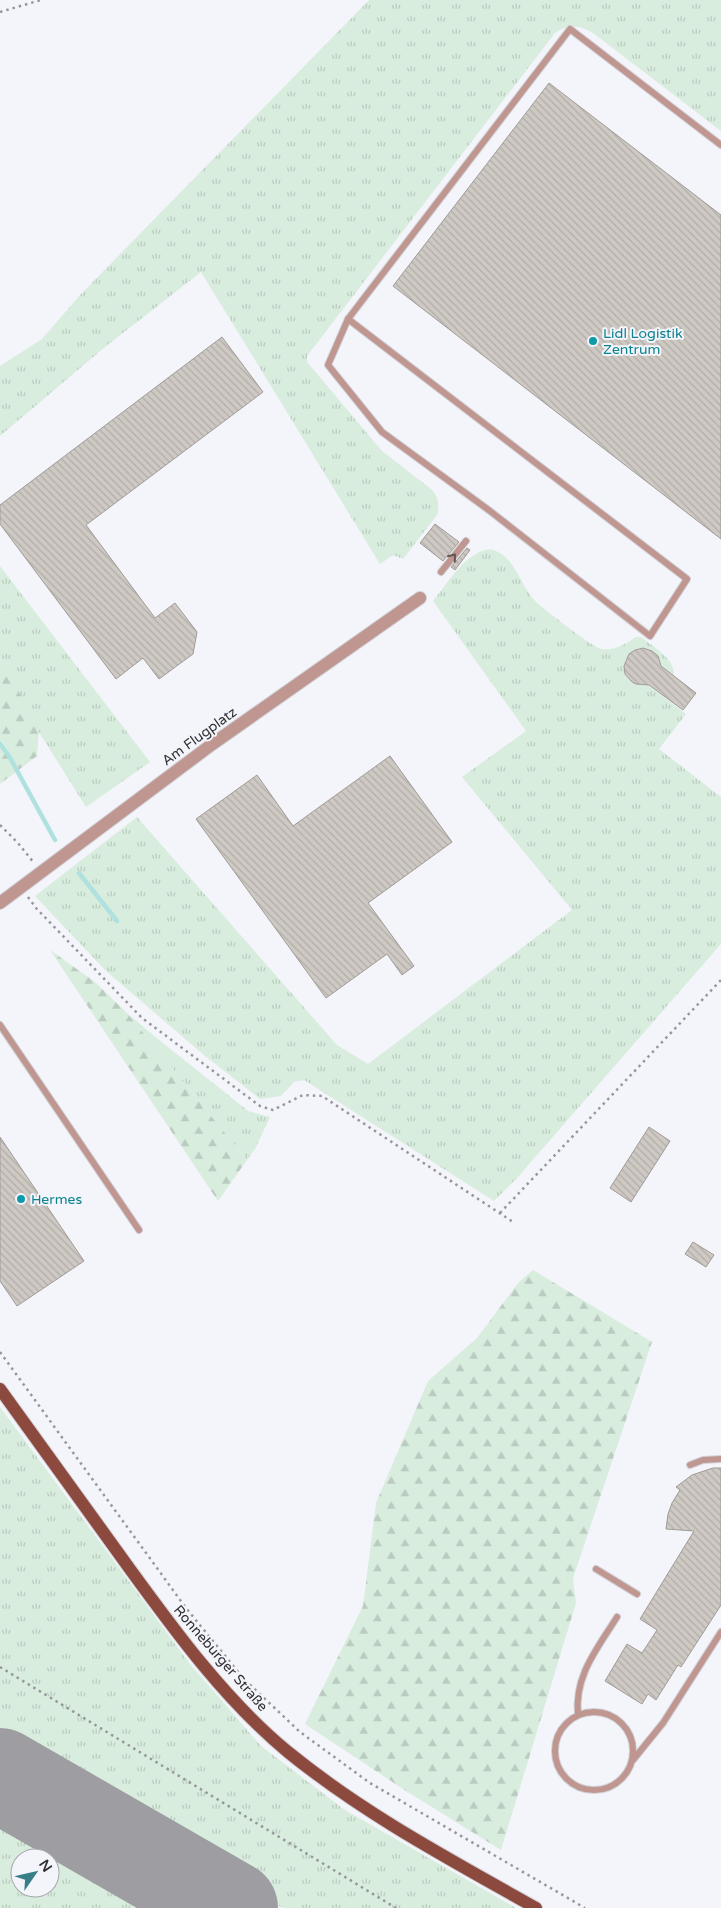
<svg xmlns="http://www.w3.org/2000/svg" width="721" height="1908" viewBox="0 0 721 1908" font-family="'Varela Round',sans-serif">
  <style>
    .grass { fill: url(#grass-tufts); fill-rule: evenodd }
    .forest { fill: url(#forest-firs) }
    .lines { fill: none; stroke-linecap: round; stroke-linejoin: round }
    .stream { stroke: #b0e1e1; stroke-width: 4.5 }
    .runway { stroke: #9e9ea2; stroke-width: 94 }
    .building { fill: url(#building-back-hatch); stroke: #a09b96 }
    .service-casing { stroke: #d1d1d7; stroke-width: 8 }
    .minor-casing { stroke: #d1d1d7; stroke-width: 14 }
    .primary-casing { stroke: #d1d1d7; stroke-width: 14 }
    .path { stroke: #97979c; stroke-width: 2.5; stroke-dasharray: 2.5 4; stroke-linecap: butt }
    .service { stroke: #bf9790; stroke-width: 6 }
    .minor { stroke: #bf9790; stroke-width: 12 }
    .primary { stroke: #8c493d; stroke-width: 12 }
    .oneway { stroke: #635555 }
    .culture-dot { fill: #0f9aa8; stroke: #f4f4fb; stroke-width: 2 }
    .labels { text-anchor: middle; stroke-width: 4; stroke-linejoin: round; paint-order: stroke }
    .culture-label { font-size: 14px; fill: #0d838f; stroke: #f4f4fb; text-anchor: start }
    .street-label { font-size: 14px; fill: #323235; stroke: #f4f4fb }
  </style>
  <defs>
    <pattern id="grass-tufts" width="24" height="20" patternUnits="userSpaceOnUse" patternTransform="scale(1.25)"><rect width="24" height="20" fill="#d8edde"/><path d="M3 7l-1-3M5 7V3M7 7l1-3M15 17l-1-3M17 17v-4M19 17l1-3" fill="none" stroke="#baccbf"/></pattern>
    <pattern id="forest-firs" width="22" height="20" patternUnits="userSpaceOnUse" patternTransform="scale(1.25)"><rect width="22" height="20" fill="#d8edde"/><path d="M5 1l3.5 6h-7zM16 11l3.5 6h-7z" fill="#baccbf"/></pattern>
    <pattern id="building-back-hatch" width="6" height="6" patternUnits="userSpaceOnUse" patternTransform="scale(1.25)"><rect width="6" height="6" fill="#cfc9c4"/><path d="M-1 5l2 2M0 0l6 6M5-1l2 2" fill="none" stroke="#b2ada9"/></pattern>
  </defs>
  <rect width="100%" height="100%" fill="#f4f4fb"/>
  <g class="grass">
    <path d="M 369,0 L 721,0 L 721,131 L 593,33 C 579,25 569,24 555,33 L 307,356 L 307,362 L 382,451 L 431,489 C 438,496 440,504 437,515 L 403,559 L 393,555 L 380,564 L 201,272 L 105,347 L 0,436 L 0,366 L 42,339 L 81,294 Z"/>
    <path d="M 490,549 C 516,555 519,585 536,602 C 545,610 592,647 601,649 C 615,651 626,644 636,637 L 641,637 C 653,647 676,659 674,676 C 671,674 664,670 661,667 C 657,661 659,655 651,651 C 624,636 610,689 648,685 L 686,714 L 659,749 L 721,797 L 721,944 L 517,1178 L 494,1201 L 304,1080 L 294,1082 L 281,1096 L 260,1099 L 205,1056 L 106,971 L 35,896 L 137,817 L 337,1045 L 368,1064 L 572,910 L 462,777 L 526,731 L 433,601 C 449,582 464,553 490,549 Z"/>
    <polygon points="0,566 150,762 86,807 39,732 0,657"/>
    <polygon points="127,1013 153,1035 248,1111 270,1117 256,1147 247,1160"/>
    <polygon points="0,1407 190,1664 261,1746 345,1810 516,1908 282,1908 0,1746"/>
    <path d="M 0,1805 L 157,1895 L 180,1908 L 0,1908 ZM 20,1858 L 50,1858 L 50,1888 L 20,1888 Z"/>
  </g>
  <g class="forest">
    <polygon points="0,657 39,729 37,756 0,784"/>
    <polygon points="50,950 95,982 127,1013 247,1160 218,1201"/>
    <polygon points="533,1270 652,1342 573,1578 576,1603 501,1850 406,1791 305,1724 363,1606 376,1503 428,1381 477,1338 518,1283"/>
  </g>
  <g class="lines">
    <g class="stream">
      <polyline points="0,744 9,756 55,840"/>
      <polyline points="79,873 117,921"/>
    </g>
    <polyline class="runway" points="0,1775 231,1908"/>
  </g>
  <g class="building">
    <polygon points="549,83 721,215 721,539 393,286"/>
    <polygon points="222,337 263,392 86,525 155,618 175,603 197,632 193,654 159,679 143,658 116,679 0,524 0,505"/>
    <polygon points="435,524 459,542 443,561 420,543"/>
    <polygon points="467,548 470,550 455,570 451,567"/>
    <polygon points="643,648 652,651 658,656 661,666 696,693 683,710 649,685 636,684 631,681 625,674 624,666 629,654 635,650"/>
    <polygon points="390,756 452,842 368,903 414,966 402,975 387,954 326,998 196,819 257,775 293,826"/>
    <polygon points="649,1127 670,1141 631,1202 610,1188"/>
    <polygon points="0,1137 84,1261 17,1306 0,1281"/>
    <polygon points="693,1242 714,1255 706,1267 685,1254"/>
    <polygon points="713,1468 721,1468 721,1605 681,1667 678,1665 656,1700 648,1694 642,1704 605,1681 627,1644 642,1653 657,1630 640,1619 694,1531 666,1529 668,1514 672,1503 680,1490 676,1487 692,1475"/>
  </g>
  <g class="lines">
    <g class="service-casing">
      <g id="service">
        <polygon points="348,319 687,579 650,636 490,511 382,432 328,365"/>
        <polyline points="348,319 570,29 721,145"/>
        <polyline points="441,572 466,541"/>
        <polyline points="0,1025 139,1230"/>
        <polyline points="690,1465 703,1460 721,1459"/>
        <polyline points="596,1569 637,1594"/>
        <circle cx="594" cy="1751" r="39"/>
        <path d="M 578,1715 C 574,1676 597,1649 617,1617"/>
        <polyline points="633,1760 663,1723 721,1632"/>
      </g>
    </g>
    <g class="minor-casing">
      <polyline id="minor" points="0,903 211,745 420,598"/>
    </g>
    <g class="primary-casing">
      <path id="primary" d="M 0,1389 C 42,1448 85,1506 127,1565 C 175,1631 225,1700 288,1752 C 364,1814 451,1860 536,1908"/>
    </g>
    <g class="path">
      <polyline points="0,12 41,0"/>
      <polyline points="0,825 18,843 34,863"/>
      <polyline points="28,897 36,908 142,1018 260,1106 273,1110 303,1095 322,1096 513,1222"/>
      <polyline points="500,1213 721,980"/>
      <polyline points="0,1352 186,1608 244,1679 300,1732 370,1783 585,1908"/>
      <polyline points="0,1667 396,1908"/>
    </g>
    <use href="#service" class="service"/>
    <use href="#minor" class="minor"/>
    <use href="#primary" class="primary"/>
  </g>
  <defs><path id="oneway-chevron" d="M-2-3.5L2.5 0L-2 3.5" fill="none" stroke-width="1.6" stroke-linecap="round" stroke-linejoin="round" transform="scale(1.25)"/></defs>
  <use class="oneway" href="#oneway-chevron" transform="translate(453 557) rotate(-51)"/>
  <g class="culture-dot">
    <circle cx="593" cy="341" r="5"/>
    <circle cx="21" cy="1199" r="5"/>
  </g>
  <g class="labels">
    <g class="culture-label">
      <text x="603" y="338">Lidl Logistik<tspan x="603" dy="16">Zentrum</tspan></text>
      <text x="31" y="1204">Hermes</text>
    </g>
    <g class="street-label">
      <text transform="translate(199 736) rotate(-36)" y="5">Am Flugplatz</text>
      <text transform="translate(221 1658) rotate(49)" y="5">Ronneburger Straße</text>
    </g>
  </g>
  <g transform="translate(35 1873) rotate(56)"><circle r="24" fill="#f4f4fb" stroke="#a6a6ac"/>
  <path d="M0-4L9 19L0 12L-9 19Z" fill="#377f87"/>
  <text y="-8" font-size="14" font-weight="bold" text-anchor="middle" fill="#323235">N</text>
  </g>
</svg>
